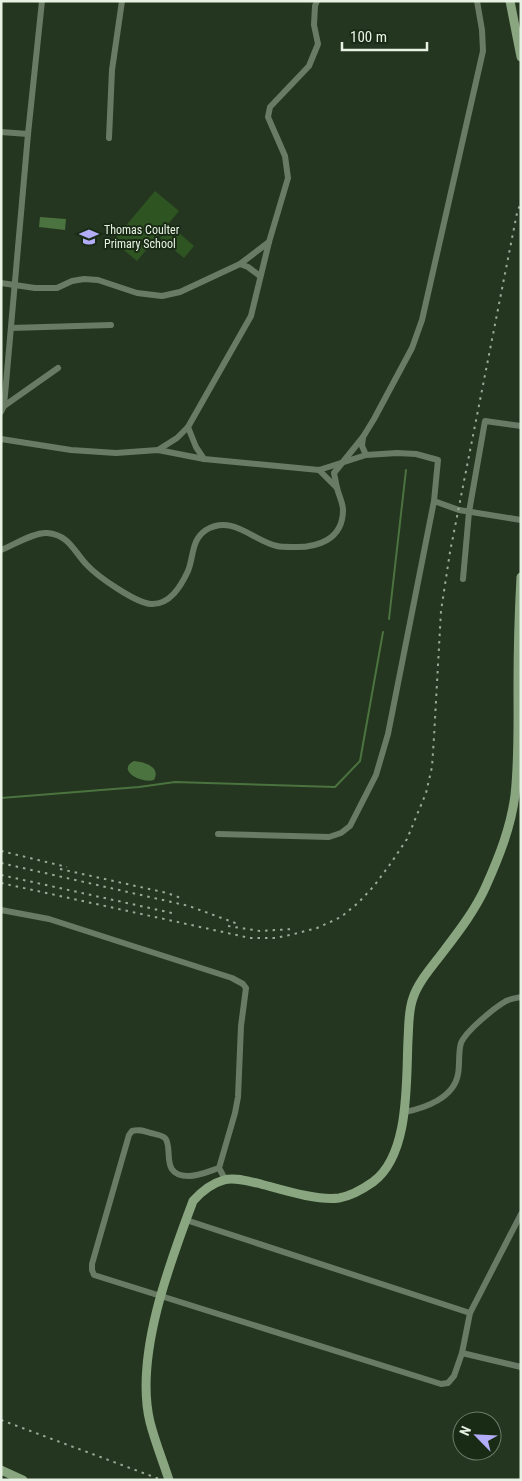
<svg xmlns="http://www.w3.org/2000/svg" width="522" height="1481" viewBox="0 0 522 1481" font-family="'Roboto Condensed',sans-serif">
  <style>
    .green { fill: #2e5422 }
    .water { fill: #4b733f }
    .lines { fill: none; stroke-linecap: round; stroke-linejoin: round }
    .stream { stroke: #4b733f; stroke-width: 2 }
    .street { stroke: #697b64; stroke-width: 6 }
    .secondary { stroke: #89a681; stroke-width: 9 }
    .rail { stroke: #9ca998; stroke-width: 2; stroke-dasharray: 2.5 5; stroke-linecap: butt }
    .labels { text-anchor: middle; stroke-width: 4; stroke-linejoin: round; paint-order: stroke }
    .poi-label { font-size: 12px; fill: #e7f2e4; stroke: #1a2b15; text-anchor: start }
  </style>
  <rect width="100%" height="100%" fill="#24361f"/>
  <g class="green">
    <polygon points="155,191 179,211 137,261 113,241"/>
    <polygon points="170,225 194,246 184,258 160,238"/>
  </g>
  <g class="water">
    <polygon points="40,217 66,219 65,230 39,227"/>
    <path d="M 134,761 C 145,762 161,767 154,780 C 141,784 116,770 134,761 Z"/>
  </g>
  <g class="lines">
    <g class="stream">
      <polyline points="389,619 406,470"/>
      <polyline points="1,798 139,787 175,782 335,787 360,761 383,632"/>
    </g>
    <g class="street">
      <polyline points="1,132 28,134"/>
      <polyline points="109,138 112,70 122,1"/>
      <polyline points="240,264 248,267 260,276"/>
      <polyline points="1,283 35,288 57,288 72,281 84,279 98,280 137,293 162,296 180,292 240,264 269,242"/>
      <polyline points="11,328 111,325"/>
      <polyline points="4,406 58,368"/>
      <polyline points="1,412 4,406 28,134 42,1"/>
      <polyline points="188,427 196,447 204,459"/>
      <polyline points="1,439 71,450 116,453 158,450 204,459 319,470 366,455 397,453 416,454 438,460 434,501 459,510 521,520"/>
      <polyline points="158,450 177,438 188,427 251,316 269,242 288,178 285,156 268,117 270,107 309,66 318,44 314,25 315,6 317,1"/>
      <polyline points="366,455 362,446 363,437 374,419 412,348 422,320 483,51 482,30 477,1"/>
      <polyline points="319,470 337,488"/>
      <path d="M 1,550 C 14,545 34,532 47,533 C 70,535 74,552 87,565 C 98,577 136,603 151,604 C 170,605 181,586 188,571 C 194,556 191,540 206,530 C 233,514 253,541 277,546 C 281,547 287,547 292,547 C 317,548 343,540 343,510 C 343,503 339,496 337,488 C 336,483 335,478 334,473 L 363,437"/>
      <polyline points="463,579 469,512 485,421 521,426"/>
      <polyline points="218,834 329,837 341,833 350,826 376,775 388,734 434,501"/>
      <polyline points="1,910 49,919 232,978 243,984 246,988 241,1026 238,1097 235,1113 219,1168 225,1179"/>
      <path d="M 405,1112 C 425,1108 454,1098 458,1074 C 460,1064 458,1053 461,1043 C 466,1031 494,1008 506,1001 C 510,999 516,998 521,997"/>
      <path d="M 186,1220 L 470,1313 L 462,1353 L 454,1376 L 448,1383 L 441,1384 L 94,1275 L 92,1270 L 92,1264 L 129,1135 L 132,1131 C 139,1129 144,1131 151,1133 C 155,1134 162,1135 165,1138 C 174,1148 159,1176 189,1176 C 199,1176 210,1171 219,1168"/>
      <polyline points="470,1313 521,1214"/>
      <polyline points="462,1353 521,1367"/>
    </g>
    <g class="secondary">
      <polyline points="510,1 521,57"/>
      <polyline points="1,1470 23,1480"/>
      <path d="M 169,1480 C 163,1461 155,1442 150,1422 C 134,1357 170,1262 193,1201 C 201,1192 213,1183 224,1180 C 234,1177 247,1181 257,1183 C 280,1189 316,1201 339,1198 C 351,1196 363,1189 373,1182 C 410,1155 406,1081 408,1040 C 409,1026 408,1012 413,998 C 418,983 430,969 440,956 C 456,935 475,911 486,886 C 499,857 511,827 515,795 C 519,759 518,722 518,686 C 518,650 519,614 521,577"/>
    </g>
    <g class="rail">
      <polyline points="1,851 67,867"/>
      <polyline points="1,863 189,906 238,924"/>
      <polyline points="60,869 167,893 181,898"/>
      <polyline points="1,875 172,913"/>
      <polyline points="1,883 250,938 275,938 294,934 317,928 341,917 358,903 374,886 391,863 407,839 426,793 432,767 434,737 441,611 450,552 517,213 521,202"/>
      <polyline points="228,926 260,931 293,929"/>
      <polyline points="1,1420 162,1480"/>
    </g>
  </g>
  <defs>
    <g id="school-bare" transform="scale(1.5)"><path d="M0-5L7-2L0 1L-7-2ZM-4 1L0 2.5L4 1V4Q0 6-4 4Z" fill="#b3adf9" stroke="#1a2b15" stroke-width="2.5" paint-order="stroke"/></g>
  </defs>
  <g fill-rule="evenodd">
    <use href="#school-bare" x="89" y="237"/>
  </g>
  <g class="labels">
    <g class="poi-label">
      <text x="104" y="234">Thomas Coulter<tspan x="104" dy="14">Primary School</tspan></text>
    </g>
  </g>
  <rect width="522" height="1481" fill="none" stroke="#e7f2e4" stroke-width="5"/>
  <g transform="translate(477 1436) rotate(294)"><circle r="24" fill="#1a2b15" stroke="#6c7b68"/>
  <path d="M0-4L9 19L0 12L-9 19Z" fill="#b3adf9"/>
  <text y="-8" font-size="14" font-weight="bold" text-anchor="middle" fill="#e7f2e4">N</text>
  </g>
  <path d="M342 42v8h85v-8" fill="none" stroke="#e7f2e4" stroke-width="2.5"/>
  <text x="350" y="42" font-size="15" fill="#e7f2e4" stroke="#1a2b15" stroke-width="4" paint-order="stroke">100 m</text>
</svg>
